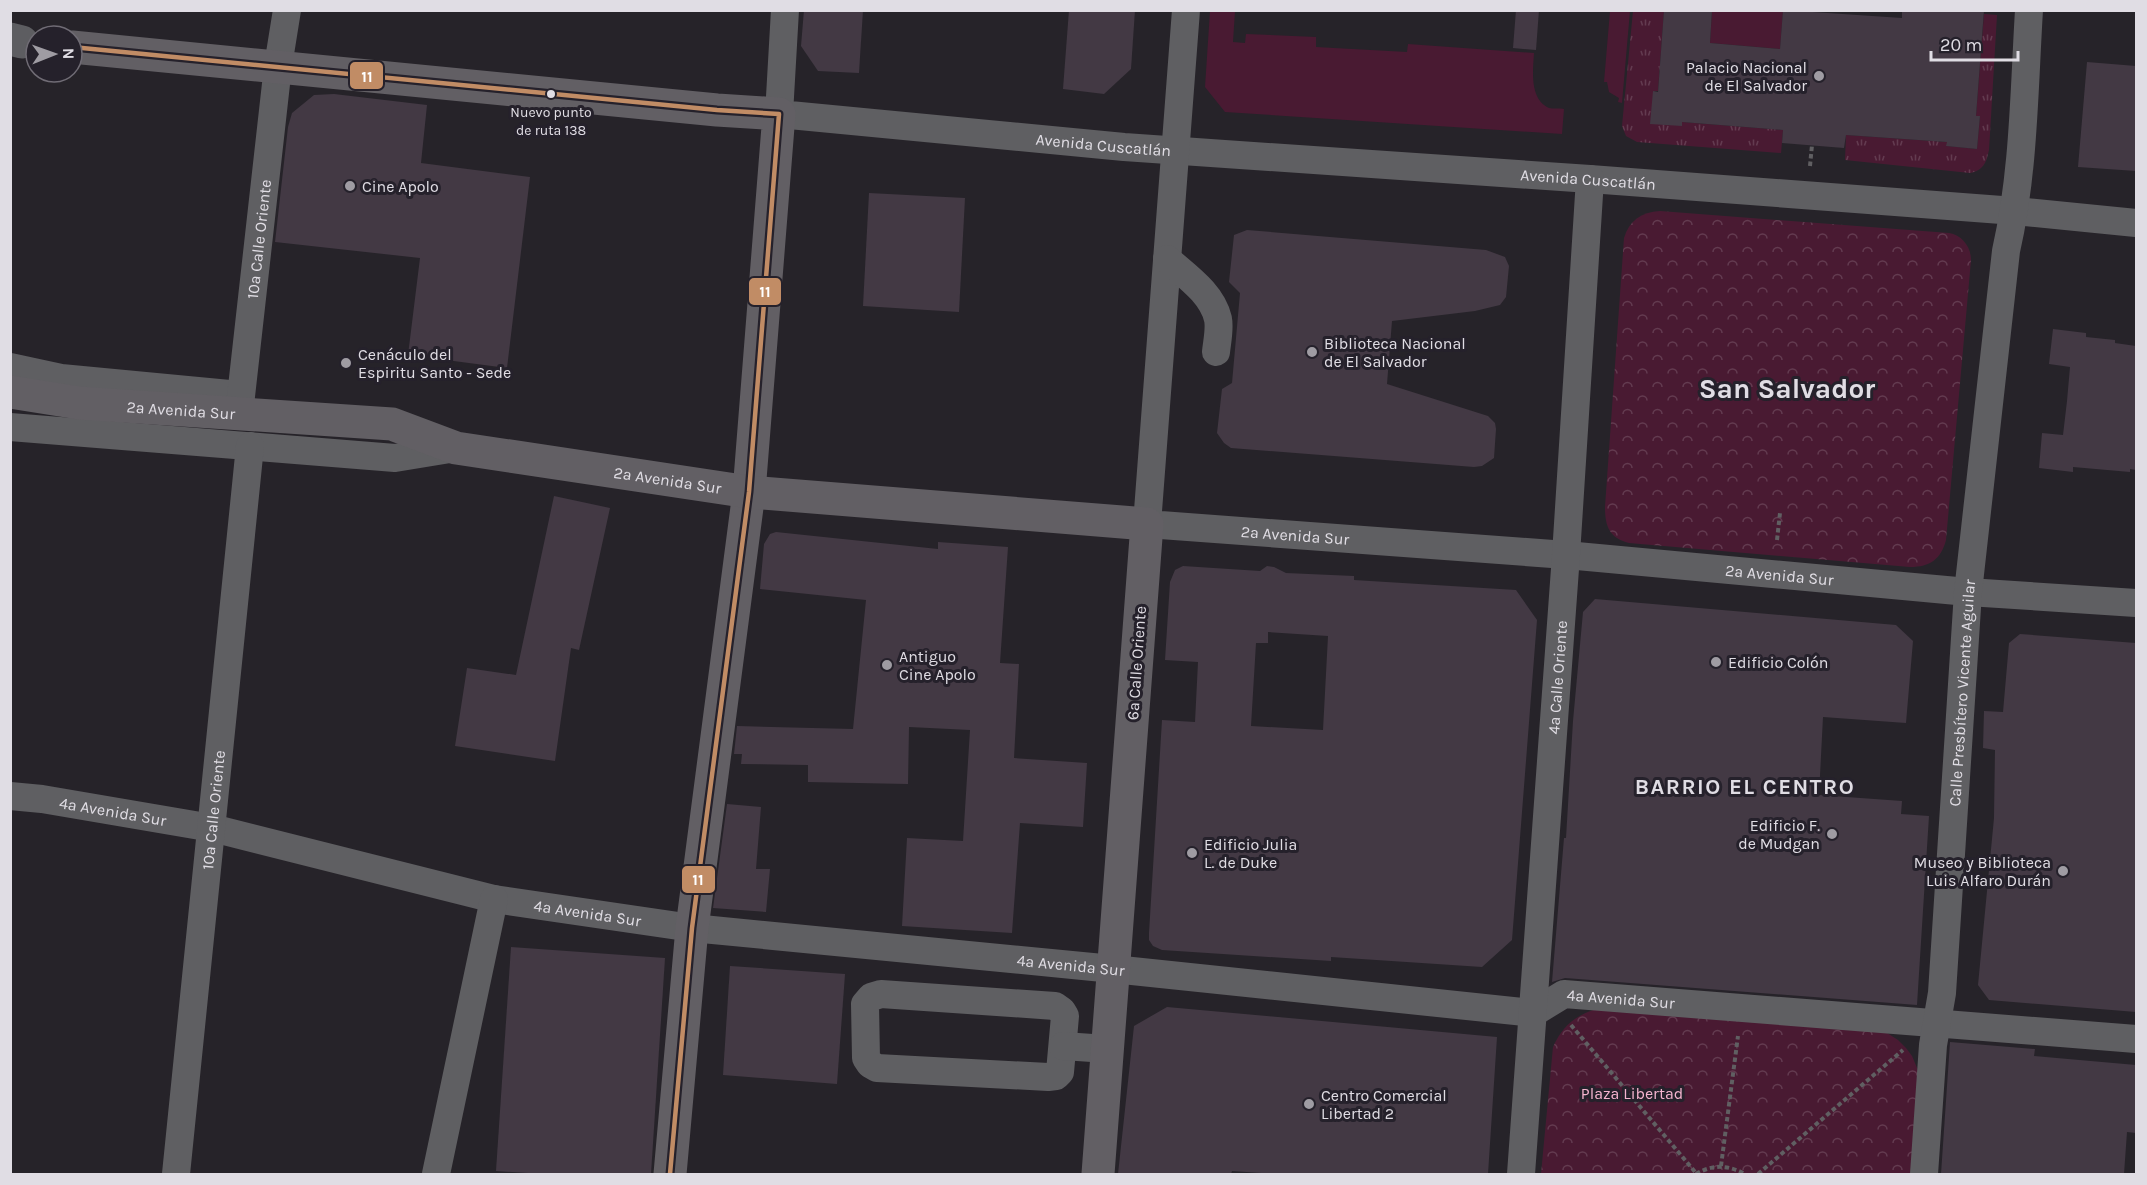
<svg xmlns="http://www.w3.org/2000/svg" width="2147" height="1185" viewBox="0 0 2147 1185" font-family="Karla,sans-serif">
  <style>
    .grass { fill: url(#grass-tufts) }
    .park { fill: url(#park-crowns) }
    .garden { fill: #491a32 }
    .building { fill: #433944; fill-rule: evenodd }
    .lines { fill: none; stroke-linecap: round; stroke-linejoin: round }
    .path { stroke: #605f62; stroke-width: 4; stroke-dasharray: 4.5 3; stroke-linecap: butt }
    .minor { stroke: #5f5f62; stroke-width: 28 }
    .major { stroke: #625f64; stroke-width: 33 }
    .highway { stroke: #5d5d61; stroke-width: 33 }
    .bus-1-casing { stroke: #25212b; stroke-width: 9 }
    .bus-1 { stroke: #c18c65; stroke-width: 4.5 }
    .poi-dot { fill: #9f9ca3; stroke: #25212b; stroke-width: 2 }
    .bus-dot { fill: #e0dde4; stroke: #25212b; stroke-width: 2 }
    .labels { text-anchor: middle; stroke-width: 6; stroke-linejoin: round; paint-order: stroke }
    .bus-label { font-size: 14px; fill: #e0dde4; stroke: #25212b }
    .poi-label { font-size: 16px; fill: #e0dde4; stroke: #25212b; text-anchor: start }
    .street-label { font-size: 16px; fill: #e0dde4; stroke: #25212b }
    .park-label { font-size: 16px; fill: #f5b4cf; stroke: #25212b }
    .district-label { font-size: 22px; font-weight: bold; letter-spacing: 1.5px; fill: #e0dde4; stroke: #25212b }
    .town-label { font-size: 28px; font-weight: bold; fill: #e0dde4; stroke: #25212b }
    .line-badge { stroke: #25212b; stroke-width: 2 }
    .badge-label { font-size: 16px; text-anchor: middle; font-weight: bold; fill: #fff }
  </style>
  <defs>
    <pattern id="grass-tufts" width="24" height="20" patternUnits="userSpaceOnUse" patternTransform="scale(1.5)"><rect width="24" height="20" fill="#491a32"/><path d="M3 7l-1-3M5 7V3M7 7l1-3M15 17l-1-3M17 17v-4M19 17l1-3" fill="none" stroke="#633b50"/></pattern>
    <pattern id="park-crowns" width="20" height="18" patternUnits="userSpaceOnUse" patternTransform="scale(1.5)"><rect width="20" height="18" fill="#491a32"/><path d="M2 6a3 3 0 1 1 6 0M12 15a3 3 0 1 1 6 0" fill="none" stroke="#633b50"/></pattern>
  </defs>
  <rect width="100%" height="100%" fill="#262329"/>
  <g class="grass">
    <polygon points="1633,11 1664,11 1658,91 1654,91 1682,126 1682,122 1783,130 1781,153 1637,142 1626,136 1622,126"/>
    <path d="M 1984,14 L 1997,15 L 1989,150 C 1986,163 1984,170 1970,173 L 1845,160 L 1846,135 L 1947,142 L 1947,146 L 1977,149 L 1980,116 L 1976,116 Z"/>
  </g>
  <g class="park">
    <path d="M 1660,211 L 1949,233 C 1962,235 1971,247 1971,260 L 1946,540 C 1941,559 1930,567 1910,567 L 1629,543 C 1609,538 1605,526 1605,507 L 1624,238 C 1629,221 1641,212 1660,211 Z"/>
    <path d="M 1596,1009 L 1884,1031 L 1898,1040 L 1906,1048 L 1912,1056 L 1920,1075 L 1914,1174 L 1541,1174 L 1553,1047 C 1562,1027 1574,1016 1596,1009 Z"/>
  </g>
  <g class="garden">
    <path d="M 1210,11 L 1235,11 L 1233,42 L 1245,43 L 1246,34 L 1316,37 L 1316,47 L 1407,52 L 1408,44 L 1534,53 C 1533,70 1529,99 1549,108 C 1553,109 1560,108 1564,109 L 1562,134 L 1225,112 L 1205,87 Z"/>
    <polygon points="1610,11 1630,11 1622,103 1618,102 1619,98 1609,92 1607,82 1604,82"/>
    <polygon points="1712,11 1783,11 1780,49 1710,43"/>
  </g>
  <g class="building">
    <polygon points="804,10 863,10 859,73 818,71 801,46"/>
    <polygon points="1069,10 1135,10 1131,69 1104,94 1063,89"/>
    <polygon points="1516,10 1539,10 1536,50 1513,48"/>
    <polygon points="1664,10 1712,10 1710,43 1780,49 1783,10 1902,18 1902,10 1984,10 1976,116 1980,116 1977,149 1946,146 1947,142 1846,135 1844,148 1782,143 1783,130 1682,122 1682,126 1650,124 1653,91 1658,92"/>
    <polygon points="2087,62 2136,66 2136,171 2078,167"/>
    <polygon points="334,94 427,105 421,163 530,177 507,368 408,355 420,258 275,242 288,127 292,113 314,95"/>
    <polygon points="869,193 965,198 959,312 863,306"/>
    <polygon points="1247,230 1486,250 1505,257 1509,266 1506,297 1500,305 1475,311 1392,321 1387,384 1488,416 1495,423 1496,429 1494,458 1482,466 1474,467 1231,448 1224,443 1217,433 1222,389 1232,383 1240,293 1229,282 1234,235"/>
    <polygon points="2053,329 2086,333 2086,337 2115,340 2115,343 2136,346 2136,470 2130,469 2130,472 2073,467 2073,472 2039,468 2042,433 2063,435 2067,401 2070,367 2049,364"/>
    <polygon points="554,496 610,508 579,650 571,648 555,761 455,746 467,668 516,675"/>
    <polygon points="776,532 938,549 938,542 1008,547 1000,663 1019,664 1014,758 1087,763 1083,827 1020,823 1012,933 902,926 907,838 963,841 970,730 909,727 908,784 808,782 808,765 741,764 742,754 734,754 737,726 853,729 866,600 760,589 764,544 770,534"/>
    <path d="M 1183,566 L 1260,571 L 1267,566 L 1274,567 L 1286,573 L 1354,576 L 1354,580 L 1516,590 L 1537,620 L 1512,940 L 1482,967 L 1331,957 L 1331,961 L 1162,950 L 1153,946 L 1149,940 L 1149,933 L 1162,720 L 1195,722 L 1198,662 L 1165,660 L 1170,582 L 1175,570 ZM 1268,632 L 1328,636 L 1323,730 L 1251,726 L 1256,643 L 1268,643 Z"/>
    <polygon points="1595,599 1896,625 1913,641 1906,723 1823,717 1819,795 1902,801 1901,814 1929,816 1917,1005 1565,978 1552,982 1564,838 1566,838 1573,721 1583,612"/>
    <polygon points="2020,634 2136,643 2136,1012 1989,1000 1978,985 1994,818 1995,750 1983,748 1984,711 2003,712 2009,643"/>
    <polygon points="727,804 761,807 756,869 770,869 766,912 713,908"/>
    <polygon points="511,947 665,958 651,1174 544,1174 496,1171"/>
    <polygon points="730,966 845,974 837,1084 723,1075"/>
    <polygon points="1167,1007 1497,1037 1488,1174 1277,1174 1232,1171 1231,1174 1118,1174 1134,1026"/>
    <polygon points="1950,1042 2035,1049 2034,1056 2136,1065 2136,1133 2127,1132 2124,1174 1941,1174"/>
  </g>
  <g class="lines">
    <g class="path">
      <polyline points="1810,166 1812,145"/>
      <polyline points="1777,540 1780,513"/>
      <polyline points="1571,1025 1696,1173"/>
      <polyline points="1721,1166 1738,1036"/>
      <path d="M 1696,1174 C 1713,1164 1728,1165 1745,1174"/>
      <polyline points="1758,1174 1903,1050"/>
    </g>
    <g class="minor">
      <path id="s1" d="M 785,10 L 779,114 L 1124,147 L 1590,179 L 2015,211 L 2136,223"/>
      <path id="s2" d="M 1186,10 L 1147,524 L 1566,555 L 1968,592 L 2136,603"/>
      <path d="M 1167,259 C 1186,276 1212,293 1218,319 C 1220,329 1217,342 1216,352"/>
      <polyline points="10,367 61,378 240,395"/>
      <path id="s3" d="M 239,414 L 278,66 L 287,10"/>
      <polyline points="10,427 395,458 456,448"/>
      <path id="s4" d="M 10,796 L 42,799 L 212,828 L 494,899 L 692,928 L 1113,969 L 1533,1013 L 1564,994 L 2136,1039"/>
      <polygon points="881,994 1055,1006 1062,1011 1065,1016 1060,1072 1056,1076 1048,1077 877,1068 870,1064 866,1058 865,1004 871,997"/>
      <polyline points="1063,1046 1107,1049"/>
      <path id="s5" d="M 176,1174 L 250,446"/>
      <polyline points="436,1174 494,899"/>
      <path id="s6" d="M 1521,1174 L 1566,555 L 1590,179"/>
      <path id="s7" d="M 1924,1174 L 1933,1045 L 1942,993 L 1968,592 L 2006,251 C 2024,172 2024,91 2029,10"/>
    </g>
    <g class="major">
      <polyline points="72,47 717,110 779,114 749,492 692,928 670,1174"/>
      <path id="s8" d="M 10,392 L 79,403 L 392,424 L 456,448 L 749,492 L 1147,524 L 1098,1174"/>
    </g>
    <polyline class="highway" points="10,39 22,42"/>
    <g class="bus-1-casing">
      <polyline id="bus-1" points="72,47 717,110 779,114 749,492 692,928 670,1174"/>
    </g>
    <use href="#bus-1" class="bus-1"/>
  </g>
  <g class="poi-dot">
    <circle cx="1819" cy="76" r="6"/>
    <circle cx="350" cy="186" r="6"/>
    <circle cx="1312" cy="352" r="6"/>
    <circle cx="346" cy="363" r="6"/>
    <circle cx="1716" cy="662" r="6"/>
    <circle cx="887" cy="665" r="6"/>
    <circle cx="1832" cy="834" r="6"/>
    <circle cx="1192" cy="853" r="6"/>
    <circle cx="2063" cy="871" r="6"/>
    <circle cx="1309" cy="1104" r="6"/>
  </g>
  <circle class="bus-dot" cx="551" cy="94" r="5"/>
  <g class="labels">
    <g class="bus-label">
      <text x="551" y="117">Nuevo punto<tspan x="551" dy="18">de ruta 138</tspan></text>
    </g>
    <g class="poi-label">
      <text x="1807" y="73" text-anchor="end">Palacio Nacional<tspan x="1807" dy="18">de El Salvador</tspan></text>
      <text x="362" y="192">Cine Apolo</text>
      <text x="1324" y="349">Biblioteca Nacional<tspan x="1324" dy="18">de El Salvador</tspan></text>
      <text x="358" y="360">Cenáculo del<tspan x="358" dy="18">Espiritu Santo - Sede</tspan></text>
      <text x="899" y="662">Antiguo<tspan x="899" dy="18">Cine Apolo</tspan></text>
      <text x="1728" y="668">Edificio Colón</text>
      <text x="1820" y="831" text-anchor="end">Edificio F.<tspan x="1820" dy="18">de Mudgan</tspan></text>
      <text x="1204" y="850">Edificio Julia<tspan x="1204" dy="18">L. de Duke</tspan></text>
      <text x="2051" y="868" text-anchor="end">Museo y Biblioteca<tspan x="2051" dy="18">Luis Alfaro Durán</tspan></text>
      <text x="1321" y="1101">Centro Comercial<tspan x="1321" dy="18">Libertad 2</tspan></text>
    </g>
    <g class="street-label">
      <text dy="6" stroke="none"><textPath href="#s1" startOffset="430">Avenida Cuscatlán</textPath></text>
      <text dy="6" stroke="none"><textPath href="#s1" startOffset="916">Avenida Cuscatlán</textPath></text>
      <text dy="6" stroke="none"><textPath href="#s3" startOffset="176">10a Calle Oriente</textPath></text>
      <text dy="6" stroke="none"><textPath href="#s8" startOffset="172">2a Avenida Sur</textPath></text>
      <text dy="6" stroke="none"><textPath href="#s8" startOffset="666">2a Avenida Sur</textPath></text>
      <text dy="6" stroke="none"><textPath href="#s2" startOffset="664">2a Avenida Sur</textPath></text>
      <text dy="6" stroke="none"><textPath href="#s2" startOffset="1150">2a Avenida Sur</textPath></text>
      <text transform="translate(1136 663) rotate(-86)" y="6">6a Calle Oriente</text>
      <text dy="6" stroke="none"><textPath href="#s6" startOffset="498">4a Calle Oriente</textPath></text>
      <text dy="6" stroke="none"><textPath href="#s7" startOffset="483">Calle Presbítero Vicente Aguilar</textPath></text>
      <text dy="6" stroke="none"><textPath href="#s4" startOffset="104">4a Avenida Sur</textPath></text>
      <text dy="6" stroke="none"><textPath href="#s5" startOffset="366">10a Calle Oriente</textPath></text>
      <text dy="6" stroke="none"><textPath href="#s4" startOffset="590">4a Avenida Sur</textPath></text>
      <text dy="6" stroke="none"><textPath href="#s4" startOffset="1076">4a Avenida Sur</textPath></text>
      <text dy="6" stroke="none"><textPath href="#s4" startOffset="1634">4a Avenida Sur</textPath></text>
    </g>
    <g class="park-label">
      <text x="1632" y="1099">Plaza Libertad</text>
    </g>
    <g class="district-label">
      <text x="1745" y="794">BARRIO EL CENTRO</text>
    </g>
    <g class="town-label">
      <text x="1787" y="398">San Salvador</text>
    </g>
  </g>
  <g class="line-badge">
    <rect x="349" y="61" width="35" height="29" rx="6" fill="#c18c65"/>
    <rect x="748" y="277" width="34" height="29" rx="6" fill="#c18c65"/>
    <rect x="681" y="865" width="35" height="29" rx="6" fill="#c18c65"/>
  </g>
  <g class="badge-label">
    <text x="367" y="82">11</text>
    <text x="765" y="297">11</text>
    <text x="698" y="885">11</text>
  </g>
  <rect width="2147" height="1185" fill="none" stroke="#e0dde4" stroke-width="24"/>
  <g transform="translate(54 54) rotate(89)"><circle r="28" fill="#25212b" stroke="#706c75" stroke-width="1.5"/>
  <path d="M0-4.5L10 22L0 15L-10 22Z" fill="#9f9ca3"/>
  <text y="-9" font-size="16" font-weight="bold" text-anchor="middle" fill="#e0dde4">N</text>
  </g>
  <path d="M1931 51v9h87v-9" fill="none" stroke="#e0dde4" stroke-width="3"/>
  <text x="1940" y="51" font-size="18" fill="#e0dde4" stroke="#25212b" stroke-width="4.5" paint-order="stroke">20 m</text>
</svg>
